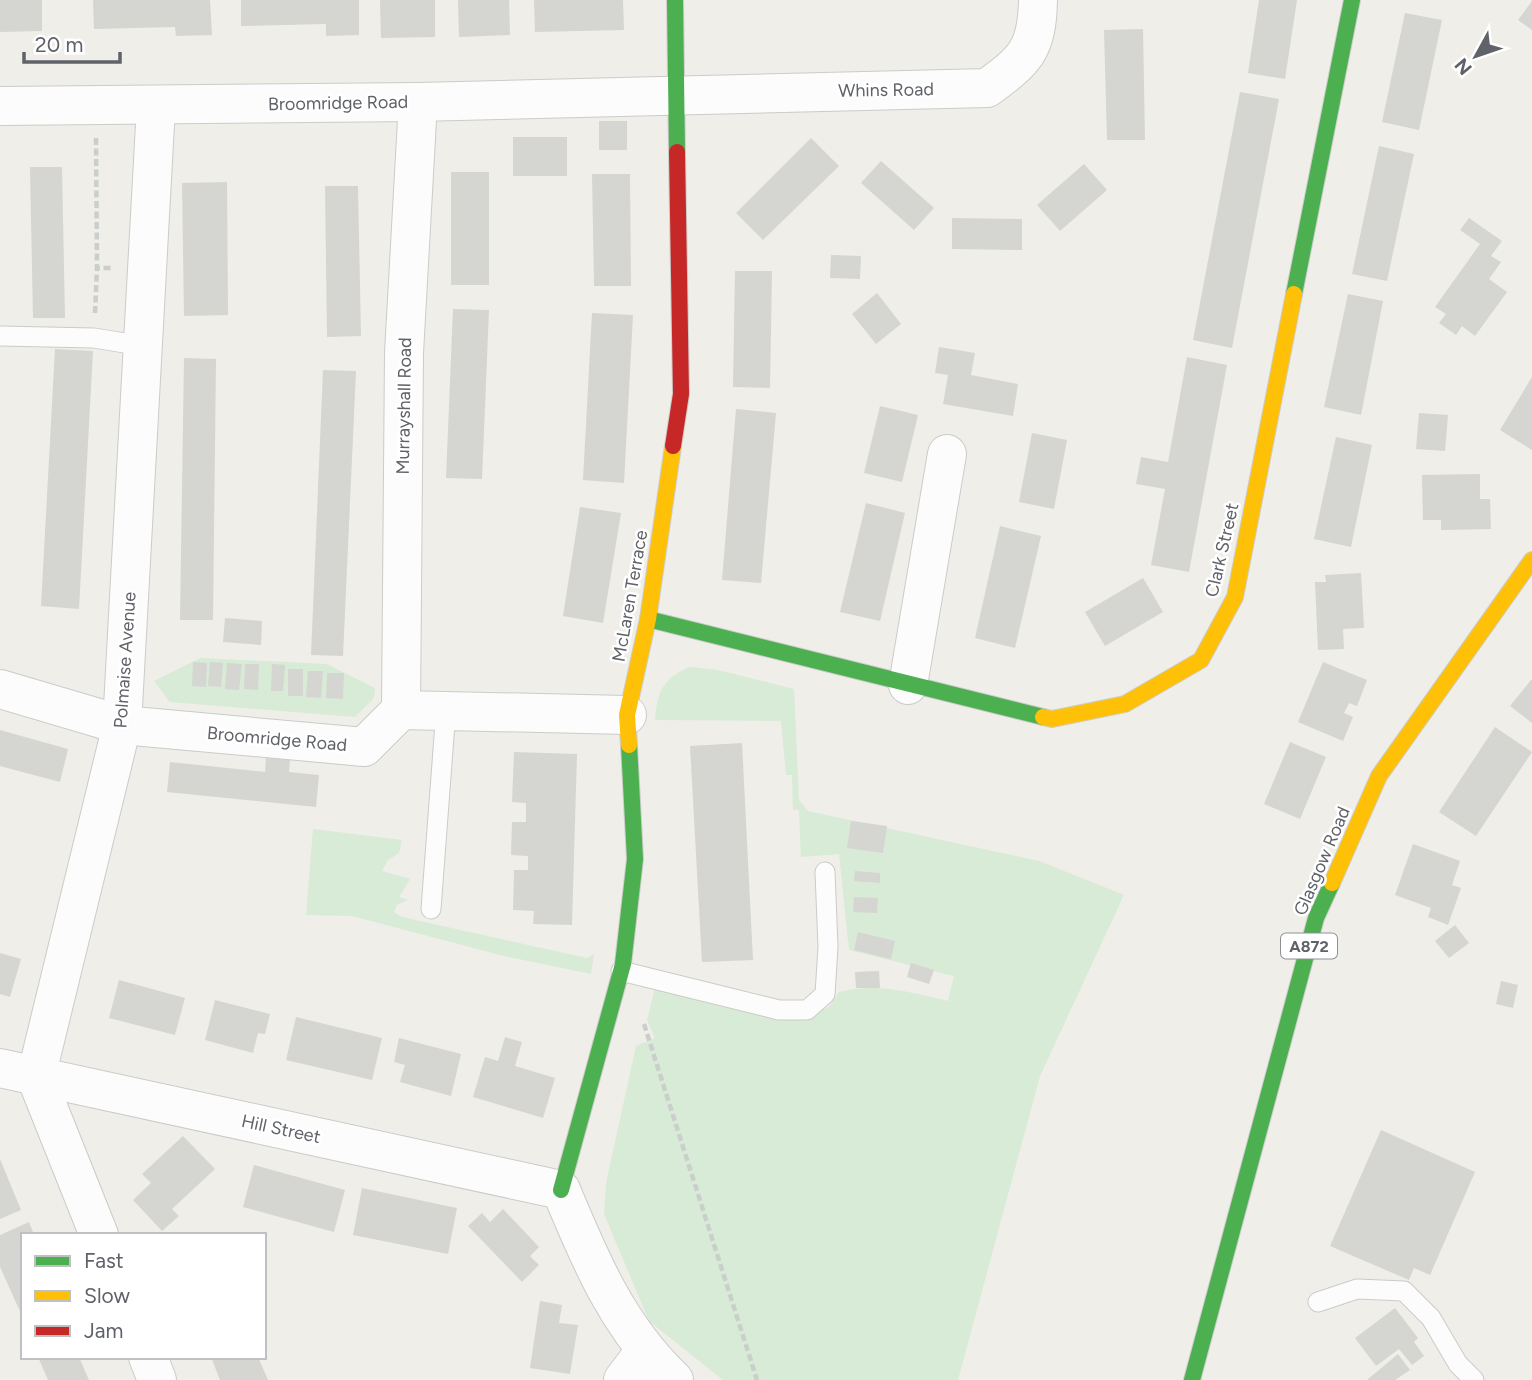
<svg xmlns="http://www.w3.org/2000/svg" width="1532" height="1380" viewBox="0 0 1532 1380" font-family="Figtree,sans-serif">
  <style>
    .green { fill: #d7ebd6 }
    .building { fill: #d5d5d2 }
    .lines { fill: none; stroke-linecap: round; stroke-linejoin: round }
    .lane-casing { stroke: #cbcbca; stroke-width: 21 }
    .street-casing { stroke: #cbcbca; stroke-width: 40 }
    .fast-casing { stroke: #cccccb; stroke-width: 18 }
    .slow-casing { stroke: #cccccb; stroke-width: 18 }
    .jam-casing { stroke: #cccccb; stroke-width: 18 }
    .path { stroke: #cbcfcc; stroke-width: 4.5; stroke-dasharray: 7 3.5; stroke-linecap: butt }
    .lane { stroke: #fdfcfc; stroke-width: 19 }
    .street { stroke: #fdfcfc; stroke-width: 38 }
    .fast { stroke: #4caf50; stroke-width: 16 }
    .slow { stroke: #ffc107; stroke-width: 16 }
    .jam { stroke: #c62828; stroke-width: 16 }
    .labels { text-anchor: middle; stroke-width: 5; stroke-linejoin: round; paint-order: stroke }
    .shield { fill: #fff; stroke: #8f9195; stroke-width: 2 }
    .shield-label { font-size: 16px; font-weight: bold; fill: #5f6268 }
    .street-label { font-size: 18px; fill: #5f6268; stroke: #fff }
  </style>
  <rect width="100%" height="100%" fill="#efeee9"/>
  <g class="green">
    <polygon points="200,658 327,664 375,688 374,698 355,717 170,702 154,681"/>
    <path d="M 690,667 L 718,670 L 794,689 L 799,800 L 808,811 L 1039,861 L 1124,895 L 1040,1076 L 958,1380 L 723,1380 L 649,1321 L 604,1214 L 606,1183 L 636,1046 L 655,1038 L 647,1020 L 655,988 L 794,1020 L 829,1007 L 839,992 C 877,982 912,993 948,1001 L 954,976 L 849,950 L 839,854 L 801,857 L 799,810 L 793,810 L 792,775 L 786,775 L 781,721 L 655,720 C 657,692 663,678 690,667 Z"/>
    <polygon points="313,829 402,840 399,853 388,860 382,871 410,879 399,897 408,900 397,905 394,912 402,917 587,958 594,954 591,974 504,956 352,916 306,915"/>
  </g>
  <g class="building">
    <polygon points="0,0 42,0 42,31 0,32"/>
    <polygon points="93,0 210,0 212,35 176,36 175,27 94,29"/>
    <polygon points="241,0 359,0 359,35 326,36 326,24 241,26"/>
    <polygon points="380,0 435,0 435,37 381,38"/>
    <polygon points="458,0 509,0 510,35 459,37"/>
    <polygon points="534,0 623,0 624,30 535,32"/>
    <polygon points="1259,0 1297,0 1285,79 1248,73"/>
    <polygon points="1532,1 1532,30 1518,20"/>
    <polygon points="1405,13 1442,20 1419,130 1382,122"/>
    <polygon points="1143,29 1145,140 1107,140 1104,30"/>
    <polygon points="1240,92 1279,99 1232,348 1193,340"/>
    <rect x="599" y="121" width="28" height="29"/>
    <rect x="513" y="137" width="54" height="39"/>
    <polygon points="811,138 839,166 763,240 736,213"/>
    <polygon points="1379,146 1414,154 1387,281 1352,274"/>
    <polygon points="881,161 934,208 914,230 861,183"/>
    <polygon points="1084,164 1107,190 1060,231 1037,205"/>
    <polygon points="30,167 62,167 65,318 33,318"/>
    <rect x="451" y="172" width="38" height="113"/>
    <polygon points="592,174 630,174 631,286 594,286"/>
    <polygon points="227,182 228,315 184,316 182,183"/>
    <polygon points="325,186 358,186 361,336 327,337"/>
    <polygon points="952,218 1022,219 1022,250 952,249"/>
    <polygon points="1469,218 1502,241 1491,256 1501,262 1489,279 1507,292 1475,336 1462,326 1456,335 1439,323 1446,314 1435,307 1480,244 1460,230"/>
    <polygon points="831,255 861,256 860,279 830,278"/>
    <polygon points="735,271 772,271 770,388 733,387"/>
    <polygon points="877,293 901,324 876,344 852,314"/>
    <polygon points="1348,294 1383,301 1361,415 1324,407"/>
    <polygon points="453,309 489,310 482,479 446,478"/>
    <polygon points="592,313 633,315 624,483 583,480"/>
    <polygon points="939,347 975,353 971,375 1018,384 1013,416 943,404 948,375 935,373"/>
    <polygon points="55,349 93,351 79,609 41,606"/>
    <polygon points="1187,357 1227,365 1189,572 1151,565 1165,489 1136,484 1141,457 1168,462"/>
    <polygon points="184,358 216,359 213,620 180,620"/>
    <polygon points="323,370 356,371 343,656 311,655"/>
    <polygon points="1532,377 1532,450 1500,430"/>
    <polygon points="880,406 918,415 902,482 864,473"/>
    <polygon points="736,409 776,413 761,583 722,580"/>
    <polygon points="1419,413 1448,415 1445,451 1416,449"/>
    <polygon points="1032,433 1067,440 1054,509 1019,502"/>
    <polygon points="1336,437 1372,445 1351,547 1314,539"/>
    <polygon points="1480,474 1480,499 1490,499 1491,529 1441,530 1441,520 1423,520 1422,475"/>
    <polygon points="866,503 905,513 880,621 840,612"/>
    <polygon points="580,507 621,513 603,623 563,616"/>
    <polygon points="1000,526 1041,536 1015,648 975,638"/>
    <polygon points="1361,573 1364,628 1343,629 1344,649 1318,650 1315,582 1326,582 1325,575"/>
    <polygon points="1143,578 1163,612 1105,646 1085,612"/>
    <polygon points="225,618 262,621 261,645 223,642"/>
    <polygon points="193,662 207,663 206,687 192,686"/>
    <polygon points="210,662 223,663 221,687 208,686"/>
    <polygon points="1323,662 1367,680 1357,706 1349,703 1344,713 1353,717 1343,741 1298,722"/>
    <polygon points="227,663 242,664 239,690 225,689"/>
    <polygon points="245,664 259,664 258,690 244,689"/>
    <polygon points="272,664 285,665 283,691 271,691"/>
    <rect x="288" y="669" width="15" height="27"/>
    <polygon points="308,671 323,671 321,698 306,697"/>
    <polygon points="327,673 344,673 343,699 326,698"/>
    <polygon points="1532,679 1532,723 1510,706"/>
    <polygon points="1495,727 1532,752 1476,836 1439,812"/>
    <polygon points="0,730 68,749 60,782 0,766"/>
    <polygon points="1290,742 1326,757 1300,819 1264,804"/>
    <polygon points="742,743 753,960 702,962 690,746"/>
    <polygon points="514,752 577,754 572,925 533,924 534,911 513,910 514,870 528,870 528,856 511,855 512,822 526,822 526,803 512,802"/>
    <polygon points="266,758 290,760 289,772 319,775 316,807 167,792 170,762 265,772"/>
    <polygon points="851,821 887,826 883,853 847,848"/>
    <polygon points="1413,844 1460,861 1452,885 1461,888 1448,925 1428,917 1431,908 1395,895"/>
    <polygon points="855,871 880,873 880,883 854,881"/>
    <polygon points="854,897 878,898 877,913 853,912"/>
    <polygon points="1455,925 1469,943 1449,958 1435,941"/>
    <polygon points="858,932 895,941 891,959 854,950"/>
    <polygon points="0,953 21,959 10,997 0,994"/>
    <polygon points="911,963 934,970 929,984 907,977"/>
    <polygon points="879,971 880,988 856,988 855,972"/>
    <polygon points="119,980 185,998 175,1035 109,1018"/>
    <polygon points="1501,981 1518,985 1513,1008 1496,1004"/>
    <polygon points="215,1000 270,1014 265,1034 258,1033 253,1053 205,1040"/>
    <polygon points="296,1017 382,1038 372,1080 286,1060"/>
    <polygon points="505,1037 522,1042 515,1066 555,1078 543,1118 473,1097 485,1057 498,1061"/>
    <polygon points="399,1038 461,1054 451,1096 400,1082 405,1065 394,1062"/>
    <polygon points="1381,1130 1475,1172 1430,1275 1414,1268 1409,1280 1330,1246"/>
    <polygon points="183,1136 215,1169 172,1209 179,1216 162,1231 133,1200 151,1183 142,1174"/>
    <polygon points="0,1159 21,1210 0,1219"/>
    <polygon points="254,1165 345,1190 334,1232 243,1207"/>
    <polygon points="362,1188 457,1208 448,1254 353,1235"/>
    <polygon points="503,1209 539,1247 530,1256 539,1265 522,1282 468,1226 482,1213 490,1222"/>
    <polygon points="29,1222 34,1235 23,1235 23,1318 0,1267 0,1235"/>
    <polygon points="540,1301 562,1305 559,1323 578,1325 570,1374 530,1368"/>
    <polygon points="1395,1308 1418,1338 1414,1342 1424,1356 1412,1365 1399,1349 1376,1366 1355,1338"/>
    <polygon points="1398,1354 1410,1370 1395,1380 1367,1380"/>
    <polygon points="38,1357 79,1357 89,1380 48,1380"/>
    <polygon points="211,1357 258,1357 268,1380 220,1380"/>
  </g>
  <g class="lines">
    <g class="lane-casing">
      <g id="lane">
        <polyline points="0,336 94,338 143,346"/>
        <polyline points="431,909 446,710"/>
        <polyline points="621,971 779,1010 807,1010 825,994 828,947 825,872"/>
        <polyline points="1318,1302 1357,1289 1404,1291 1431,1318 1458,1364 1474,1380"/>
      </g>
    </g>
    <g class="street-casing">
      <g id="street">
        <path d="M 0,106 L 418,102 L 987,88 C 1026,60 1037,49 1038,0"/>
        <polyline points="908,685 947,454"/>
        <polyline points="0,689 122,725 364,747 401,710 627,715"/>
        <polyline points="401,710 404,353 418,102"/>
        <path d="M 0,1068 L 561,1190 C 590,1260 618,1327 674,1380"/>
        <polyline points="99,1235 36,1077 122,725 156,106"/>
        <polyline points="148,1357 157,1380"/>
        <polyline points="623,1380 644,1352"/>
      </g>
    </g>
    <g class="fast-casing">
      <g id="fast">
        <polyline points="675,0 677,152"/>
        <polyline points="1294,294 1352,0"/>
        <polyline points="648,619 1043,717"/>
        <polyline points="561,1190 623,964 635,859 629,745"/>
        <polyline points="1192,1380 1316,918 1332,883"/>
      </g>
    </g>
    <g class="slow-casing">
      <g id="slow">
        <polyline points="1043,717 1052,719 1125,704 1201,660 1235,597 1294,294"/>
        <polyline points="629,745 627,715 648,619 673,446"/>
        <polyline points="1332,883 1379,776 1532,560"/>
      </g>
    </g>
    <g class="jam-casing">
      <polyline id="jam" points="673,446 681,394 677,152"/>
    </g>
    <g class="path">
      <polyline points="96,138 97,268 112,268"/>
      <polyline points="95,313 97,268"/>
      <polyline points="644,1024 757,1380"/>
    </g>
    <use href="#lane" class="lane"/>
    <use href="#street" class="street"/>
    <use href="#fast" class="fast"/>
    <use href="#slow" class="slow"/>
    <use href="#jam" class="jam"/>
  </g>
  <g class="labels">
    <rect class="shield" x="1281" y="933.5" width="56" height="25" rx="5"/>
    <g class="shield-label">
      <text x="1309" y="952">A872</text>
    </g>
    <g class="street-label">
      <text transform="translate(886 90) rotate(-1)" y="6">Whins Road</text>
      <text transform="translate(338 103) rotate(-1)" y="6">Broomridge Road</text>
      <text transform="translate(404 406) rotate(-89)" y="6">Murrayshall Road</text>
      <text transform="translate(1222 550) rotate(-77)" y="6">Clark Street</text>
      <text transform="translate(630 596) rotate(-80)" y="6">McLaren Terrace</text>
      <text transform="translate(125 660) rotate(-86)" y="6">Polmaise Avenue</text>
      <text transform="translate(277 739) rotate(5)" y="6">Broomridge Road</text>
      <text transform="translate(1322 861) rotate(-67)" y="6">Glasgow Road</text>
      <text transform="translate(281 1129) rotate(12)" y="6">Hill Street</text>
    </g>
  </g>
  <rect x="21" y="1233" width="245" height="126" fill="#ffffff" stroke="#bfc0c3" stroke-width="2"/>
  <rect x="35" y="1256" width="35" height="10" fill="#4caf50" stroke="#bfc0c3" stroke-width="2"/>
  <text x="84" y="1268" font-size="21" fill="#5f6268">Fast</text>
  <rect x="35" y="1291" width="35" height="10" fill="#ffc107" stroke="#bfc0c3" stroke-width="2"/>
  <text x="84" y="1303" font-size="21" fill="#5f6268">Slow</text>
  <rect x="35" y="1326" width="35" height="10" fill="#c62828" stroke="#bfc0c3" stroke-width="2"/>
  <text x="84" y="1338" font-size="21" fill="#5f6268">Jam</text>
  <g transform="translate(1476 56) rotate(230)" stroke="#ffffff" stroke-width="5" paint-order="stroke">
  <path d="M0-5L12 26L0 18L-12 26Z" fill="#5f6268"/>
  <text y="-10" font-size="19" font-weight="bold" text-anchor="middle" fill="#5f6268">N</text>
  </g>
  <path d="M24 52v10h96v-10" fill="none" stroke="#5f6268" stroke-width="3.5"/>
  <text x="35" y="52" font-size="21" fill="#5f6268" stroke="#ffffff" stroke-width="5" paint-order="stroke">20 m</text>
</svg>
